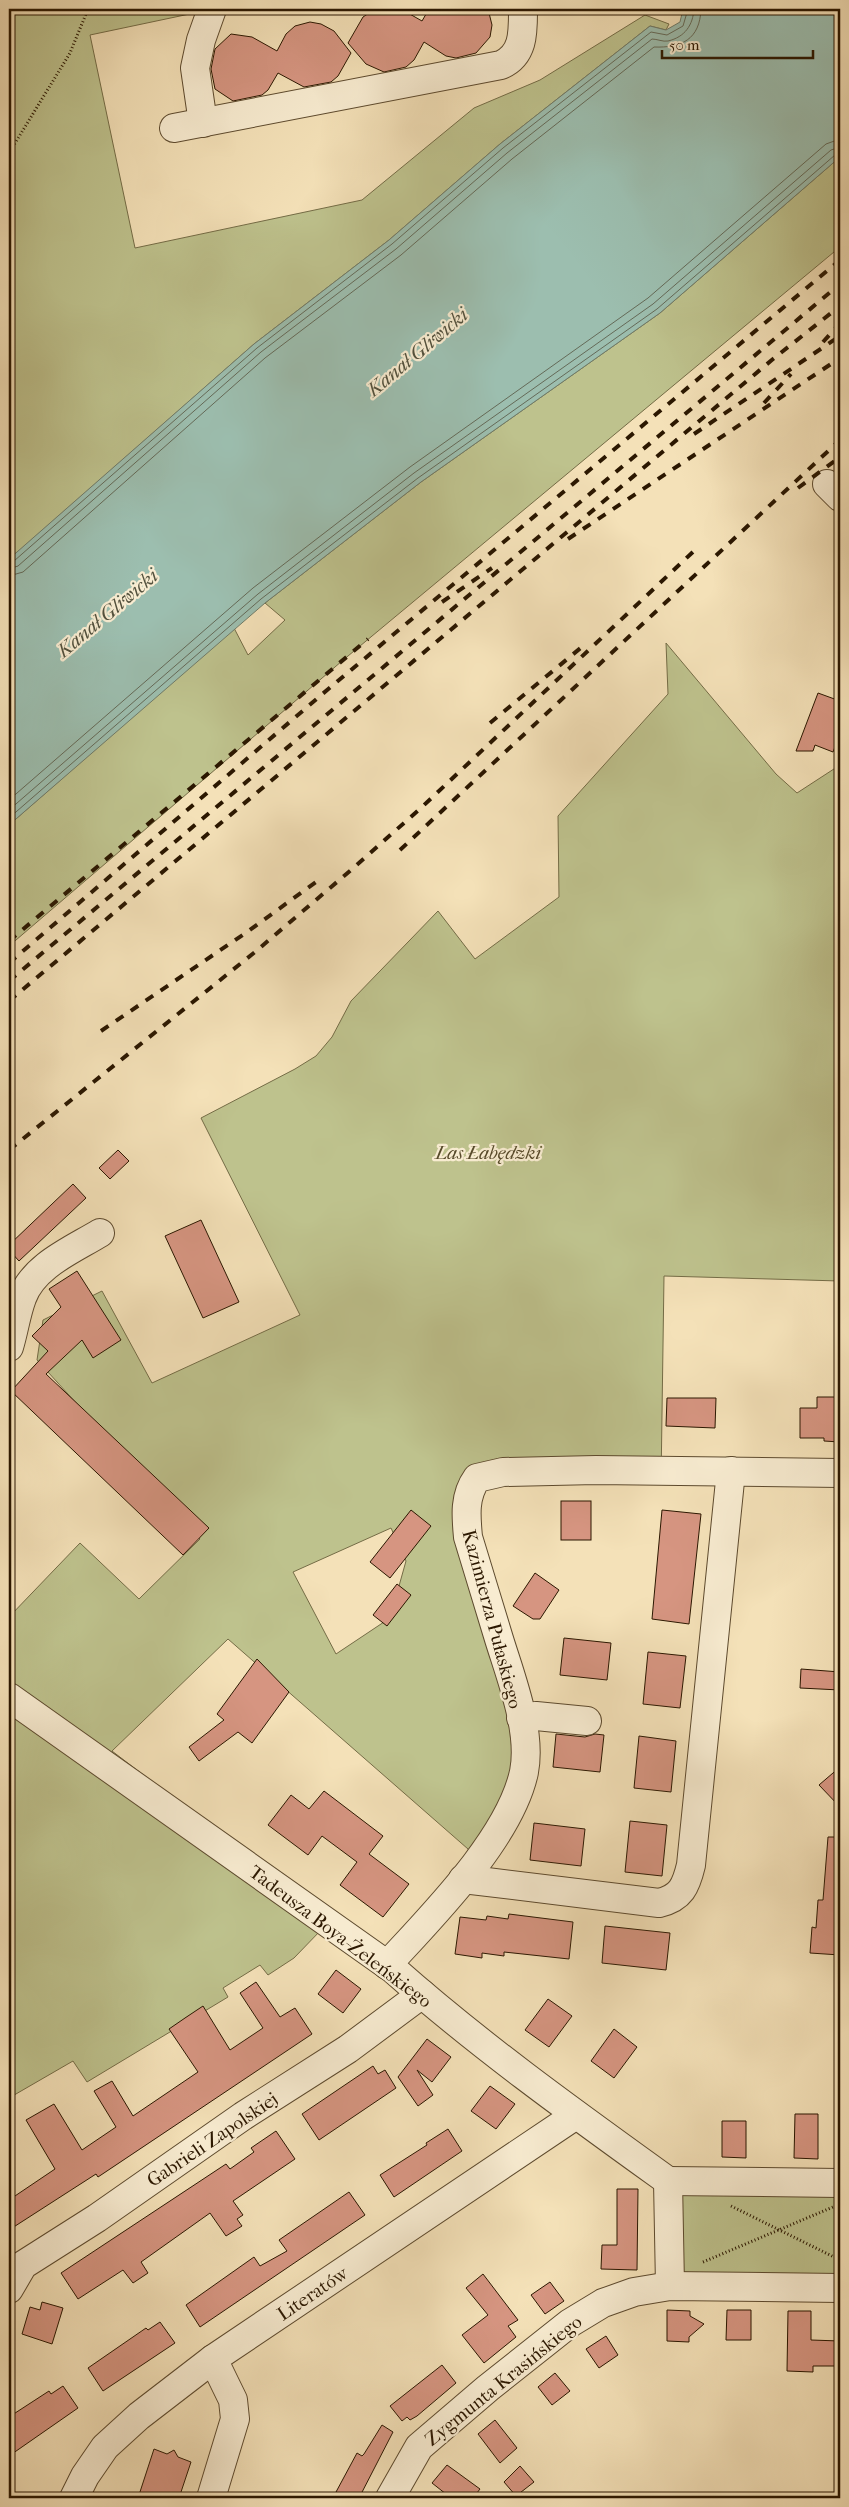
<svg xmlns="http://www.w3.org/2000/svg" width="849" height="2507" viewBox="0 0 849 2507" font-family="'IM FELL French Canon',serif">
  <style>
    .green { fill: #bec28d; stroke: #746c46; fill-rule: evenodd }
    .water { fill: #9cbeaf; stroke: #6f7b69 }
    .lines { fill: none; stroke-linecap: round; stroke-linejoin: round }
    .shore { stroke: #646a58; stroke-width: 1 }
    .building { fill: #d69581; stroke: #2b1700 }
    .minor-casing { stroke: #5d4a2e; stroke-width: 30 }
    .path { stroke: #2b1700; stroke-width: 3; stroke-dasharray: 1 2.5; stroke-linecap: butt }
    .minor { stroke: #f8ecd1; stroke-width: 28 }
    .rail { stroke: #2b1700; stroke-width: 4; stroke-dasharray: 9 9; stroke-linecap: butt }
    .labels { text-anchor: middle; stroke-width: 4.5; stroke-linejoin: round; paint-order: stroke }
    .park-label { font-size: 19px; font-style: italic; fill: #574a2a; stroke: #f8ecd1 }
    .street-label { font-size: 19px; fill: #2b1700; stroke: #f8ecd1 }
    .water-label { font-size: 20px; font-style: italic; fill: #53513d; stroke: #f8ecd1 }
  </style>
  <rect width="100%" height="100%" fill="#f4e1b8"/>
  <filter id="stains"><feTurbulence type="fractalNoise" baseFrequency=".004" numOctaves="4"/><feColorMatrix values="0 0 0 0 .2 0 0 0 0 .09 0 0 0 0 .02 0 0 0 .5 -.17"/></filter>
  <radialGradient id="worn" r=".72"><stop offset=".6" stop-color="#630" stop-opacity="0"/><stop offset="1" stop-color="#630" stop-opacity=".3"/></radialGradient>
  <g class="green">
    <polygon points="9,9 198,9 199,12 90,35 135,248 362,200 474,108 540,80 645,15 669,24 666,30 650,26 500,144 389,240 254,344 9,560"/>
    <polygon points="840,157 840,247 342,661 9,946 9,825 234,628 248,655 285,620 265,603 421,482 660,313"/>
    <path d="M 666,643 L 776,774 L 797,793 L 840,765 L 840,1281 L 664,1276 L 661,1483 L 509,1482 L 484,1487 L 473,1510 L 531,1747 L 480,1875 L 468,1849 L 228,1639 L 112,1751 L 298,1893 L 322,1929 L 294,1958 L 268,1975 L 260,1965 L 223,1988 L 228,1997 L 87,2082 L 73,2061 L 9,2098 L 9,1617 L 80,1543 L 139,1599 L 200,1539 L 37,1360 L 43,1320 L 102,1291 L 152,1383 L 300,1315 L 201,1118 L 295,1069 L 316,1056 L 332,1037 L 351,1001 L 438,911 L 475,959 L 559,897 L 558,816 L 668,694 ZM 391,1528 L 406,1561 L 390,1618 L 336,1654 L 293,1572 Z"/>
    <polygon points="840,2189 840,2279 685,2273 680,2268 681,2191"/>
  </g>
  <polygon class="water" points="683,9 840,9 840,157 660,313 421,482 265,603 9,825 9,559 254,344 389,240 500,144 650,26 666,30 680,22"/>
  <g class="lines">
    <g class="shore">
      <polyline points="9,563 14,561 257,348 392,244 503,148 651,32 667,35 683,26 688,9"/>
      <path d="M 9,569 L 18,566 L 261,352 L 396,249 L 507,153 L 652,39 C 657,39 663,42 668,41 C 685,37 693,25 694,9"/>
      <path d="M 9,576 L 23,572 L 265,358 L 401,255 L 512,159 L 654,47 C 681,48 700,40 701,9"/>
      <polyline points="9,800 253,588 410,467 648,298 826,144 840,139"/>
      <polyline points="9,810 258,594 414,473 653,304 831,150 840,147"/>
      <polyline points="9,818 261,599 418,478 657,309 835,155 840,153"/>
    </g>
  </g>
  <g class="building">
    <polygon points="375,9 401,9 422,21 429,9 488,9 492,25 490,37 476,53 456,58 446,56 424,42 414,60 406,67 384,72 366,64 348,43 363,17"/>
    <polygon points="310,22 321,24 334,31 351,53 338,76 331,82 304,87 278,73 268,90 262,95 233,101 215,89 211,69 215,49 231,34 252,37 277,51 286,34 295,26"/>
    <polygon points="818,693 840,701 840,734 833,752 815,745 813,751 796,751"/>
    <polygon points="118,1150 129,1161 110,1179 99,1168"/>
    <polygon points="73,1184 86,1198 19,1261 9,1250 9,1245"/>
    <polygon points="201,1220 239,1302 203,1318 165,1236"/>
    <polygon points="77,1271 121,1340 93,1358 82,1340 46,1374 209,1528 183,1555 11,1391 48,1351 32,1336 61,1307 49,1289"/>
    <polygon points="817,1397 840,1397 840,1442 824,1441 824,1438 800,1438 800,1408 817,1408"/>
    <polygon points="667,1398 716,1398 715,1428 666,1426"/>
    <rect x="561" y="1501" width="30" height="39"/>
    <polygon points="411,1510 431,1526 390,1578 370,1562"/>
    <polygon points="662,1510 701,1514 689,1624 652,1619"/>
    <polygon points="535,1573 559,1590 540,1619 533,1619 513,1606"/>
    <polygon points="397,1584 411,1595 387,1626 373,1615"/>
    <polygon points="564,1638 611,1643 607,1680 560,1675"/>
    <polygon points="648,1652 686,1656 680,1708 643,1704"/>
    <polygon points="257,1659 289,1692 252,1743 238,1732 199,1761 189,1747 224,1720 217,1714"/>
    <polygon points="801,1669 840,1672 840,1690 800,1688"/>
    <polygon points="556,1734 585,1737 595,1734 604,1735 600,1772 553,1767"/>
    <polygon points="639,1736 676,1741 671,1792 634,1788"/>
    <polygon points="840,1767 840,1807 819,1785"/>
    <polygon points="324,1791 383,1836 369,1854 409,1884 383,1917 340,1885 357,1862 322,1836 308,1855 268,1825 291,1795 309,1809"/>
    <polygon points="630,1821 667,1825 662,1876 625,1872"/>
    <polygon points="534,1823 585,1829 581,1866 530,1860"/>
    <polygon points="828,1837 840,1837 840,1955 810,1953 812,1927 816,1928 818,1900 823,1900"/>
    <polygon points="509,1914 573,1922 569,1959 504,1952 504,1956 482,1953 482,1958 455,1954 460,1917 486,1920 487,1916 508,1919"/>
    <polygon points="605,1926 670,1933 666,1970 602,1963"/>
    <polygon points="336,1970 361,1989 343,2013 318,1994"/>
    <polygon points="256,1982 280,2017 295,2008 312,2034 98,2177 96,2174 9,2230 9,2200 55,2169 26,2120 54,2104 82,2150 116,2127 94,2091 112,2081 133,2116 198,2072 169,2029 185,2018 203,2006 230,2050 263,2028 240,1993"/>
    <polygon points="548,1999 572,2016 549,2047 525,2030"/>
    <polygon points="614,2029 637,2047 614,2078 591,2061"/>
    <polygon points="427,2039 451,2057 432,2082 417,2070 433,2095 418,2106 398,2077"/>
    <polygon points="373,2066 378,2074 385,2070 396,2088 319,2140 302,2114"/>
    <polygon points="490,2086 515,2104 496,2129 471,2111"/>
    <polygon points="795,2114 818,2114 818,2159 794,2158"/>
    <polygon points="722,2121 746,2121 746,2158 722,2157"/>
    <polygon points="448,2129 462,2151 394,2197 380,2175 427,2145 426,2143"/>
    <polygon points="276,2131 295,2159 233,2201 243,2215 237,2219 242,2226 226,2236 210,2213 141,2262 148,2273 133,2283 123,2270 78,2299 61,2273 226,2164 230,2169 254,2152 251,2148"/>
    <polygon points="617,2189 638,2189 637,2270 601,2269 602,2245 617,2245"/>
    <polygon points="349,2192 365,2215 200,2327 186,2305 254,2257 260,2266 287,2251 279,2240"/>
    <polygon points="483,2274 518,2320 508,2326 516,2337 484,2363 462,2335 488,2315 466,2288"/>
    <polygon points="550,2282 564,2301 545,2314 531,2295"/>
    <polygon points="42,2302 63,2308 52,2344 22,2334 30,2307 40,2310"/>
    <polygon points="667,2310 690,2311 690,2316 704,2324 689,2337 689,2342 667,2341"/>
    <polygon points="727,2310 751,2310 751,2340 726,2340"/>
    <polygon points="788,2311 811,2311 811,2340 840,2341 840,2366 813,2366 813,2372 787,2371"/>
    <polygon points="160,2322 175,2343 103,2391 88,2368 146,2328 148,2330"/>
    <polygon points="606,2336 618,2355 599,2368 586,2349"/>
    <polygon points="442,2365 456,2383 417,2416 410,2420 407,2417 402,2421 390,2406"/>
    <polygon points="555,2373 570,2391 552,2405 538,2387"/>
    <polygon points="63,2386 78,2408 9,2456 9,2417 49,2391 51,2394"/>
    <polygon points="495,2420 517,2448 500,2463 478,2434"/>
    <polygon points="382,2425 393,2432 359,2498 348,2498 336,2492 357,2453 362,2456 364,2454"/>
    <polygon points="154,2449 167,2454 174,2450 178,2457 191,2462 179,2498 138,2498"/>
    <polygon points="447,2465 480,2489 473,2498 451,2498 432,2483"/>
    <polygon points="520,2466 534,2482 516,2496 504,2482"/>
  </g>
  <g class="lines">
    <g class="minor-casing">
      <g id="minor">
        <polyline points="203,123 195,68 201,40 212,9"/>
        <path d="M 174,128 L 501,65 C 524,55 523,32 523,9"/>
        <polyline points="827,484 840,497"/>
        <path d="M 9,1347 C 14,1331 16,1314 22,1298 C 33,1266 72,1250 100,1233"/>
        <path d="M 9,1697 L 393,1969 C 480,2046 575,2114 668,2181"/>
        <polyline points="521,1718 536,1716 587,1721"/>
        <path d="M 463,1879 L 659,1903 C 681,1898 686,1886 691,1865 L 731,1471"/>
        <path d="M 387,1965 C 432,1916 510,1838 524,1772 C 532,1731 511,1678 499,1639 C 489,1605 478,1571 468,1537 C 466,1516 464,1496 477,1478 L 503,1472 L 596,1470 L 840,1473"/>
        <polyline points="668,2181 840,2183"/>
        <polyline points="668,2181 670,2286"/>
        <polyline points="9,2289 23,2265 97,2218 243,2116 348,2049 422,1994"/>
        <polyline points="74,2498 85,2476 105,2447 139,2416 213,2359 576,2115"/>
        <polyline points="211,2498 235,2419 233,2400 213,2359"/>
        <polyline points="390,2498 419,2447 488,2388 570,2323 603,2303 634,2292 670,2286 840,2288"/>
      </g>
    </g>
    <g class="path">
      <polyline points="9,153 70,53 88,9"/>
      <polyline points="731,2206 840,2260"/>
      <polyline points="703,2262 833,2207"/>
    </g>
    <use href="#minor" class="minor"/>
    <g class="rail">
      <polyline points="823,342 840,323"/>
      <polyline points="764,403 791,374"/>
      <polyline points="694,434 840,336"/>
      <polyline points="798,488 840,457"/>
      <polyline points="568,539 840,358"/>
      <polyline points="442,602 492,568"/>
      <polyline points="490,723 583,646"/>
      <polyline points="400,850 840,440"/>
      <polyline points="9,941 368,639"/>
      <polyline points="9,963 320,696 840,260"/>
      <polyline points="9,981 840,284"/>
      <polyline points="9,1001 773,359 840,306"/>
      <polyline points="101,1031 247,932 316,882"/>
      <polyline points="9,1150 255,952 351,870 422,807 695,550"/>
    </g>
  </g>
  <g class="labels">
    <g class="park-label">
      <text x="488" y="1159">Las Łabędzki</text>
    </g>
    <g class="street-label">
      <text transform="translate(493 1619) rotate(75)" y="7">Kazimierza Pułaskiego</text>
      <text transform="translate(341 1936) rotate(37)" y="7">Tadeusza Boya-Żeleńskiego</text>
      <text transform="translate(212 2139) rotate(-34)" y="7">Gabrieli Zapolskiej</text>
      <text transform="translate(312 2293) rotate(-34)" y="7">Literatów</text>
      <text transform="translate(503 2380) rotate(-39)" y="7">Zygmunta Krasińskiego</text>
    </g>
    <g class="water-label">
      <text transform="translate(417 352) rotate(-40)" y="7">Kanał Gliwicki</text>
      <text transform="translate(107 613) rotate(-40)" y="7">Kanał Gliwicki</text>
    </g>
  </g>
  <rect width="849" height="2507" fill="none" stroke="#f4e1b8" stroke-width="30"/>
  <rect x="10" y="10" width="829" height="2487" fill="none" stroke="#2b1700" stroke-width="2.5"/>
  <rect x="15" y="15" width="819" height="2477" fill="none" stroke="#2b1700"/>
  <path d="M662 50v8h151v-8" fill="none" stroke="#2b1700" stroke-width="2.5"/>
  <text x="669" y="50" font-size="15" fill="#2b1700" stroke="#f8ecd1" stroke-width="4" paint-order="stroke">50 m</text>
  <rect width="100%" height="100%" filter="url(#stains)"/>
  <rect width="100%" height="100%" fill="url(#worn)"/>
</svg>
